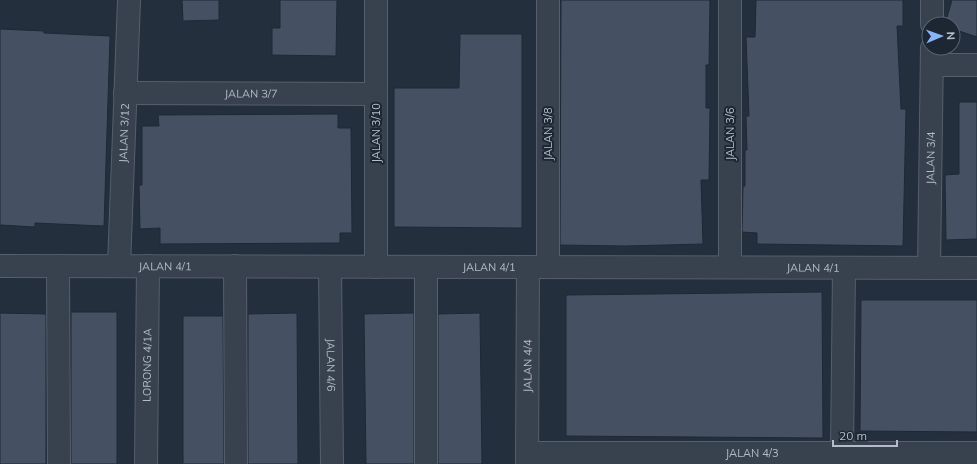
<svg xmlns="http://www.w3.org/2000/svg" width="977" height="464" viewBox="0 0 977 464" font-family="Mulish,sans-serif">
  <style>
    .building { fill: #455162; stroke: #1f2835 }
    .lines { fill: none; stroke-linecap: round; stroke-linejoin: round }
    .minor-casing { stroke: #565f6c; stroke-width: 24 }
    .minor { stroke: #38414e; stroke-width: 22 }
    .labels { text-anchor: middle; stroke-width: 4; stroke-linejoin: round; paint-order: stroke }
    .street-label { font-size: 11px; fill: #b4bcc9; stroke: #1d2633 }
  </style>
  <rect width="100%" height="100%" fill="#242f3e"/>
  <g class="building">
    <polygon points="182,0 219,0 219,20 183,21"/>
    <polygon points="280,0 337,0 336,56 272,55 272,28 280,28"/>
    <polygon points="561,0 710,0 709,65 706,65 706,108 710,108 709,180 701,180 703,244 625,246 560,245"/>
    <polygon points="756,0 903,0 903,26 897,26 901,109 906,109 903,246 757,244 757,233 742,232 743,186 745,186 745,150 747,150 746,116 749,116 746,37 755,37"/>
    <polygon points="952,0 977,0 977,37 953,29 953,24 945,24"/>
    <polygon points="0,29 44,31 44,33 110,36 104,226 35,223 35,227 0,225"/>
    <polygon points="460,34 522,34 522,228 394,227 394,88 459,88"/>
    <polygon points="959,102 977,102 977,239 946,240 945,175 959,174"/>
    <polygon points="338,114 338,128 351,128 352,233 340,233 340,243 160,244 160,228 140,229 139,185 142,185 142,126 159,126 158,115"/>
    <polygon points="822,292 823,438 566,436 566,295"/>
    <polygon points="861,300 977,300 977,432 860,431"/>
    <rect x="71" y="312" width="46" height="152"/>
    <polygon points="0,313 46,314 46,464 0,464"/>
    <polygon points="297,313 298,464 248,464 248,314"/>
    <polygon points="414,313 414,464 366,464 364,314"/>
    <polygon points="480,313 482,464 438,464 438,314"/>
    <polygon points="183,316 223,316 224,464 183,464"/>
  </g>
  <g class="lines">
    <g class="minor-casing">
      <g id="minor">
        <polyline points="376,0 376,267"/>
        <polyline points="548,0 548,267"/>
        <polyline points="730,0 730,267"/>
        <polyline points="932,24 932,0"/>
        <polyline points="932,65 977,65"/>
        <path id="s1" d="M 125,93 L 376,94"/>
        <path id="s2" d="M 0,266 L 977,268"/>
        <polyline points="58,266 59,464"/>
        <path id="s3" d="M 119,266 L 129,0"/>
        <polyline points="235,266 236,464"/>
        <path id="s4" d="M 330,267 L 332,464"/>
        <path id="s5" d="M 929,268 L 932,48"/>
        <path id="s6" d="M 527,453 L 977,453"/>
        <polyline points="842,453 844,268"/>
        <path id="s7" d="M 146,464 L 148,266"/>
        <polyline points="426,464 426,267"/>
        <path id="s8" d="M 527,464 L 528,267"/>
      </g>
    </g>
    <use href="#minor" class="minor"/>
  </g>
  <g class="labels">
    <g class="street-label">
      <text dy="4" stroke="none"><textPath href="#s1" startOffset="126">JALAN 3/7</textPath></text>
      <text dy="4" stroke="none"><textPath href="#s3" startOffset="133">JALAN 3/12</textPath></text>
      <text transform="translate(376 133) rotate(-90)" y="4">JALAN 3/10</text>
      <text transform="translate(548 134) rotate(-90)" y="4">JALAN 3/8</text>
      <text transform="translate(730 134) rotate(-90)" y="4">JALAN 3/6</text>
      <text dy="4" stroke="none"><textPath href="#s5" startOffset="110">JALAN 3/4</textPath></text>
      <text dy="4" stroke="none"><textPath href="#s2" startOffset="165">JALAN 4/1</textPath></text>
      <text dy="4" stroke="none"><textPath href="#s2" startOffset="489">JALAN 4/1</textPath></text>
      <text dy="4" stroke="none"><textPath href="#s2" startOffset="813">JALAN 4/1</textPath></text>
      <text dy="4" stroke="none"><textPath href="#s7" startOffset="99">LORONG 4/1A</textPath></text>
      <text dy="4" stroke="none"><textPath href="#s4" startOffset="98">JALAN 4/6</textPath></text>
      <text dy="4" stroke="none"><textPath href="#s8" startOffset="98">JALAN 4/4</textPath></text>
      <text dy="4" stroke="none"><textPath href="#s6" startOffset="225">JALAN 4/3</textPath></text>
    </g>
  </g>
  <g transform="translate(941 36) rotate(88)"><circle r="19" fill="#1d2633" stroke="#59626f"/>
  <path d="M0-3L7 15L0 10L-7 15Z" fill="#8ab4f8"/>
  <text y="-6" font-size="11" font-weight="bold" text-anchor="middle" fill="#b4bcc9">N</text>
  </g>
  <path d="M833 440v6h64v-6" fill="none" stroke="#b4bcc9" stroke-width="2"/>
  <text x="839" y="440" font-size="12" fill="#b4bcc9" stroke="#1d2633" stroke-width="3" paint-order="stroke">20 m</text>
</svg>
